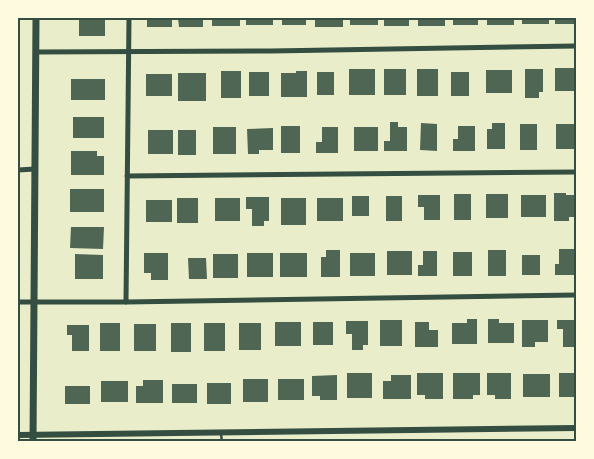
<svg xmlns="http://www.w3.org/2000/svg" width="594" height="459" viewBox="0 0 594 459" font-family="Inter,sans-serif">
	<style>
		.building { fill: #4f6655 }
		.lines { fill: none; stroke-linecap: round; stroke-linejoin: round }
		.service { stroke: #344e41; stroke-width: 2.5 }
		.minor { stroke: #344e41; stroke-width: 5 }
		.tertiary { stroke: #344e41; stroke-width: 6 }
		.secondary { stroke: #344e41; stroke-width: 7 }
		.neatline { fill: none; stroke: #344e41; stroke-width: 2 }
	</style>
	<rect width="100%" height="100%" fill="#e9edc9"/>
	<g class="building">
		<rect x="79" y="18" width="26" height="18"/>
		<rect x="147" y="18" width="25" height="9"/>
		<polygon points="178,18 203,18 203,27 179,27"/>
		<rect x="212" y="18" width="28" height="8"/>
		<rect x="246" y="18" width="27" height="7"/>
		<rect x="282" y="18" width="24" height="7"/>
		<rect x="315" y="18" width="28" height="9"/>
		<rect x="350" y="18" width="28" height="7"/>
		<rect x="384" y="18" width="25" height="8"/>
		<rect x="418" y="18" width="27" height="8"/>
		<rect x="453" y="18" width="25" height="7"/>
		<rect x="487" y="18" width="27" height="7"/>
		<rect x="522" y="18" width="27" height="6"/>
		<rect x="555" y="18" width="21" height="6"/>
		<rect x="555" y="68" width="21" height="23"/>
		<rect x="349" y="69" width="26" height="26"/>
		<rect x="384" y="69" width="22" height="26"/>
		<rect x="417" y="69" width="21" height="27"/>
		<polygon points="525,69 543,69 543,92 539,92 539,98 525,98"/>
		<rect x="486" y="70" width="26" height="23"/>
		<rect x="221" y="71" width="20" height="27"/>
		<polygon points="296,71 307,71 307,97 281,97 281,73 296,73"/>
		<rect x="249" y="72" width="20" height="24"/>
		<rect x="317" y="72" width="17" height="23"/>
		<rect x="451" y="72" width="18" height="24"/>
		<rect x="178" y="73" width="28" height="28"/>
		<rect x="146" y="74" width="26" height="22"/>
		<rect x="71" y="79" width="34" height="21"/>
		<rect x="73" y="117" width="31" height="21"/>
		<polygon points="390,122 398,122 398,127 407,127 407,151 384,151 384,141 390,141"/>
		<polygon points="421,123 437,124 437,151 420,150"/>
		<polygon points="492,123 505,123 505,149 487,149 487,129 492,129"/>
		<rect x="520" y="124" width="17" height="26"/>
		<rect x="556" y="124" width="20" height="25"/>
		<rect x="281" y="126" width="19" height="27"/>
		<polygon points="458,126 475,126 475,151 453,151 453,139 458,139"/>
		<rect x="213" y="127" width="23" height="27"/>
		<polygon points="322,127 338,127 338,153 316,153 316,142 322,142"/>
		<rect x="354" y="127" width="24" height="24"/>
		<polygon points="273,128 273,150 259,150 259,154 248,154 247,129"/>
		<rect x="148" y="130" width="25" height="24"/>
		<rect x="178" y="130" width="18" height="25"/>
		<polygon points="71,151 97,151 97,156 104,156 104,175 71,175"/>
		<rect x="70" y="189" width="34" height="23"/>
		<polygon points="554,193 566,193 566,195 576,195 576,217 569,217 569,221 554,221"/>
		<rect x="454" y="194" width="17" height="26"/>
		<rect x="486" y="194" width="22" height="24"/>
		<polygon points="418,195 440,195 440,220 424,220 424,207 418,207"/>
		<rect x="521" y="195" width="25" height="22"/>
		<rect x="352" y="196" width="17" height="20"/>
		<rect x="386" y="196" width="16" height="25"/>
		<polygon points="246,197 269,197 269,221 264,221 264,226 252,226 252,209 246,209"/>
		<rect x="177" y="198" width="21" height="25"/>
		<rect x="215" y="198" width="25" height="23"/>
		<rect x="281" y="198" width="25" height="27"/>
		<rect x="317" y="198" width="26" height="23"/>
		<rect x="146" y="200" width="26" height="22"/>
		<polygon points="71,227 104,227 103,249 70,248"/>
		<polygon points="559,249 576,249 576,275 555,275 555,264 559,264"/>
		<polygon points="326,250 340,250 340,277 321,277 321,257 326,257"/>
		<rect x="488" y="250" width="18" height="26"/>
		<rect x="387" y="251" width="25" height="24"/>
		<polygon points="423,251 437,251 437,276 418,276 418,265 423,265"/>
		<rect x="453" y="252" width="19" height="24"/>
		<polygon points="144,253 168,253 168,280 151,280 151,273 144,273"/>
		<rect x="247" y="253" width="26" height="24"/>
		<rect x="280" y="253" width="27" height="24"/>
		<rect x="350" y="253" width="25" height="23"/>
		<polygon points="75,254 103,255 103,279 75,279"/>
		<rect x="213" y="254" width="25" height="24"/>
		<rect x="522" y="255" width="18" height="20"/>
		<polygon points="188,258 206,258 207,279 189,279"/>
		<polygon points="467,319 477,319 477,344 452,344 452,323 467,323"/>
		<polygon points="488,319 499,319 499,323 514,323 514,343 488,343"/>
		<rect x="380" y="320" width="22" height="26"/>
		<polygon points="522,320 548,320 548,342 535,342 535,347 522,347"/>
		<polygon points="557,320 576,320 576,347 563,347 563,329 557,329"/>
		<polygon points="346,321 368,321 368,345 363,345 363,350 352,350 352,334 346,334"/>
		<rect x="275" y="322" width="26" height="24"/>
		<rect x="313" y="322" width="20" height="23"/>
		<polygon points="415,322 429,322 429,330 438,330 438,347 415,347"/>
		<rect x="100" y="323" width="20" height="28"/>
		<rect x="171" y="323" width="20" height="29"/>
		<rect x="204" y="323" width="21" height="28"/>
		<rect x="239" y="323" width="22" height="27"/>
		<rect x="134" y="324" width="22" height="27"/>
		<polygon points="67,325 89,325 89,351 72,351 72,335 67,335"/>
		<rect x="347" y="373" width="25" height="25"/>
		<polygon points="417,373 443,373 443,399 425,399 425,395 417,395"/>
		<polygon points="453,373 480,373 480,395 473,395 473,399 453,399"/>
		<polygon points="487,373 511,373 511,399 495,399 495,395 487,395"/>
		<rect x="559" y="373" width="17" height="24"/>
		<rect x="523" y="374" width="27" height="23"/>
		<polygon points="337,375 337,400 320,400 320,396 312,396 312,376"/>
		<polygon points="391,375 411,375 411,399 383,399 383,381 391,381"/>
		<rect x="243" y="379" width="25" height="23"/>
		<rect x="278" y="379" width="26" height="21"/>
		<polygon points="143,380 163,380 163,403 136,403 136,386 143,386"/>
		<rect x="101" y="381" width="27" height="21"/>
		<rect x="207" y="383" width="24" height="21"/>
		<rect x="172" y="384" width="25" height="19"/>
		<rect x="65" y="386" width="25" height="18"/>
	</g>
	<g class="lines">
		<polyline class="service" points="221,434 222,442"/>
		<g class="minor">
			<polyline points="36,52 271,51 576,46"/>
			<polyline points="18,170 35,169"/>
			<polyline points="127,176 576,172"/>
			<polyline points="18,302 126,302 576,295"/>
			<polyline points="126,302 129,18"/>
		</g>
		<polyline class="tertiary" points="18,435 576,428"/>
		<polyline class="secondary" points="33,442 36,18"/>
	</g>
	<rect width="594" height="459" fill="none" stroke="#fefae0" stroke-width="38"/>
	<rect x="19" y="19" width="556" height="421" class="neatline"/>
</svg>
